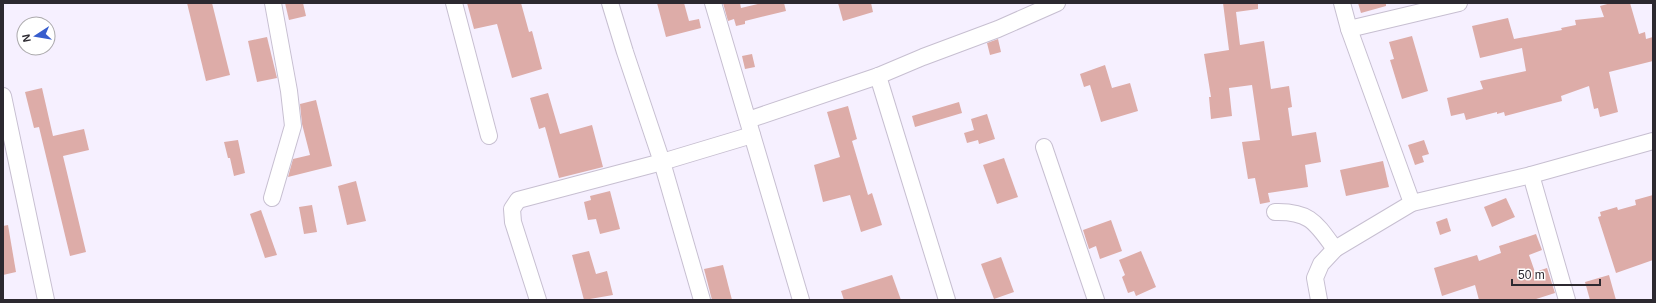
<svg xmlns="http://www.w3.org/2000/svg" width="1656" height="303" viewBox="0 0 1656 303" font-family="Helvetica,sans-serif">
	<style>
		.building { fill: #ddaca8 }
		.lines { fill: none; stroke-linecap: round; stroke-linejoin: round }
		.minor-casing { stroke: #c7bfd1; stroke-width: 18 }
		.minor { stroke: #fff; stroke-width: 16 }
	</style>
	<rect width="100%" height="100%" fill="#f6f0ff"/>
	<g class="building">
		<polygon points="187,3 212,3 230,75 206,81"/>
		<polygon points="285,3 303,3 306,16 289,20"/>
		<polygon points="467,3 521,3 529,32 532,31 542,69 512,78 497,24 474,29"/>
		<polygon points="657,3 684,3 689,21 699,19 701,28 666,37"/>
		<polygon points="723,3 740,3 741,8 762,3 784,3 786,11 745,21 745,24 736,26 734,19 728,21"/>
		<polygon points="838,3 871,3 873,12 843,21"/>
		<polygon points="1223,3 1258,3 1258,9 1236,12 1240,45 1264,41 1271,89 1289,86 1292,107 1288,108 1292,136 1316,132 1321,162 1305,165 1308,187 1268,193 1270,202 1260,204 1255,178 1248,179 1242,142 1260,140 1252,85 1229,88 1232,116 1211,119 1209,97 1211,97 1204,54 1229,50"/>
		<polygon points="1358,3 1386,3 1386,6 1361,13"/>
		<polygon points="1611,3 1630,3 1639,34 1645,32 1646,39 1653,37 1653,61 1609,72 1618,112 1600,117 1598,108 1594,109 1589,86 1561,96 1562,101 1505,116 1504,112 1497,114 1497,112 1466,120 1464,113 1451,116 1447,98 1483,89 1480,81 1526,71 1522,48 1480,58 1472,26 1508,18 1514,39 1562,30 1561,28 1576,25 1575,20 1604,17 1600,6"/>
		<polygon points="1412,36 1428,91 1402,99 1390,60 1394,59 1389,42"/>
		<polygon points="267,37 277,78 257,82 248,41"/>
		<polygon points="998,39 1001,52 990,55 987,43"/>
		<polygon points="752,54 755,67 745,69 742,56"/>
		<polygon points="1105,65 1112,88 1130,83 1138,111 1101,122 1090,85 1084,87 1080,74"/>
		<polygon points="42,88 53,136 84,129 89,150 63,156 86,252 70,256 39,127 34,128 25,92"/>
		<polygon points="548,93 560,134 592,125 603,167 559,178 545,127 539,129 530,98"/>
		<polygon points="316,100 332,166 288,177 293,159 310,155 302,124 300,104"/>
		<polygon points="959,102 962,113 915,127 912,116"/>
		<polygon points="848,106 857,139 852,141 868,195 872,193 882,225 861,232 850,195 823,202 814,165 840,157 827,112"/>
		<polygon points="987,114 995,139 979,144 978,140 967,143 964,133 974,130 971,119"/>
		<polygon points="238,140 245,173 234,176 230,158 228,158 224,142"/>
		<polygon points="1424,140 1429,154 1422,156 1424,162 1415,165 1408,145"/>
		<polygon points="1004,158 1018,197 997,204 983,165"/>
		<polygon points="1383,161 1389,187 1346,196 1340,170"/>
		<polygon points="356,181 366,221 347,225 338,186"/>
		<polygon points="610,191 620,229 600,234 596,219 588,220 584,202 591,200 590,196"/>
		<polygon points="1653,195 1653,260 1616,273 1598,217 1601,216 1600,212 1617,207 1618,210 1636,205 1635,200"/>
		<polygon points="1506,198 1515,217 1492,227 1484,207"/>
		<polygon points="312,205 317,232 304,234 299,207"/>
		<polygon points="261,210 277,255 265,258 250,214"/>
		<polygon points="1447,218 1451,231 1440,235 1436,222"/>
		<polygon points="1111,220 1122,251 1100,259 1096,246 1089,249 1083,230"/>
		<polygon points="8,225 16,272 3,275 3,226"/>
		<polygon points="1536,234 1542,250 1529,255 1535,272 1547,268 1555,293 1533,300 1479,300 1475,285 1442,296 1434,268 1477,255 1479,261 1501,253 1499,246"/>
		<polygon points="589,251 596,274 607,271 613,295 584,300 572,255"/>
		<polygon points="1141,251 1156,287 1136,296 1134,291 1128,293 1122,277 1125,275 1119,260"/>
		<polygon points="1001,257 1014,292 994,299 981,264"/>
		<polygon points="723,265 732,300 712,300 704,269"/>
		<polygon points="892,275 901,300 844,300 841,291"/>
		<polygon points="1609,275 1616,300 1590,300 1585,282"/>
	</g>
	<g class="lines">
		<defs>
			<g id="minor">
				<polyline points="454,3 489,136"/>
				<polyline points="610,3 625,52 662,162 702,300"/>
				<polyline points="713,3 801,300"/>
				<polyline points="1342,3 1349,29 1412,203"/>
				<polyline points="1349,29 1459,3"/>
				<polyline points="878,76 947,300"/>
				<polyline points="3,96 46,300"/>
				<polyline points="748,120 878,76 923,57 998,29 1057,3"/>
				<polyline points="1044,147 1096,300"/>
				<polyline points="1531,175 1567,300"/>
				<polyline points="272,198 293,126 289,91 273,3"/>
				<path d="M1275,212C1310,211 1316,223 1335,249"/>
				<polyline points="538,300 513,222 512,209 518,200 662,162 752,135"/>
				<polyline points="1319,300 1315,278 1321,264 1335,249 1412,203 1531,175 1653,141"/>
			</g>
		</defs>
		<use href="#minor" class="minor-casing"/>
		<use href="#minor" class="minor"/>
	</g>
	<rect width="1656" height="303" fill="none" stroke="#2c2930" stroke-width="8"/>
	<g transform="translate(36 36) rotate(258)"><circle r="19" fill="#ffffff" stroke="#aba9ac"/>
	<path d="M0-3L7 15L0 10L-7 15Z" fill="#375dcd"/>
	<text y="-6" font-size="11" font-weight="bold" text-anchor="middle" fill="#2c2930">N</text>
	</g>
	<path d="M1512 279v6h88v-6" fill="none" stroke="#2c2930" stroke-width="2"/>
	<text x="1518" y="279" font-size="12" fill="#2c2930" stroke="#ffffff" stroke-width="3" paint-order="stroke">50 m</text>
</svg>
